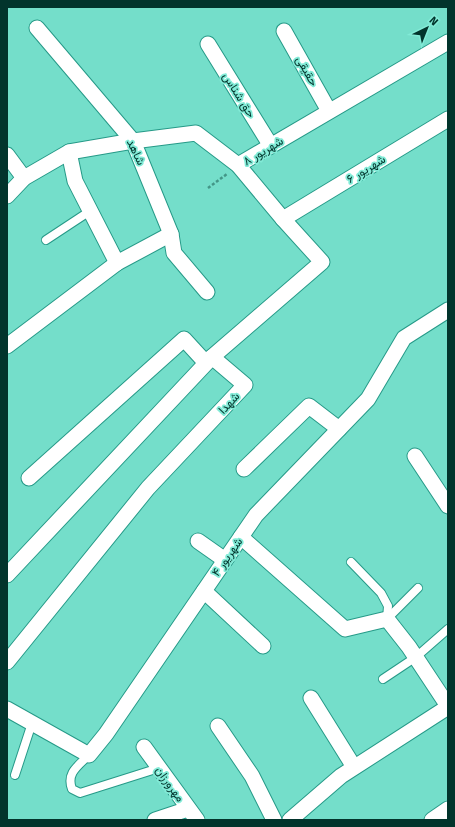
<svg xmlns="http://www.w3.org/2000/svg" width="455" height="827" viewBox="0 0 455 827" font-family="'Fira Sans',Vazirmatn,sans-serif">
	<style>
		.lines { fill: none; stroke-linecap: round; stroke-linejoin: round }
		.service-casing { stroke: #269a88; stroke-width: 10 }
		.minor-casing { stroke: #269a88; stroke-width: 17 }
		.path { stroke: #439687; stroke-width: 2.5; stroke-dasharray: 3 2; stroke-linecap: butt }
		.service { stroke: #fff; stroke-width: 8 }
		.minor { stroke: #fff; stroke-width: 15 }
		.labels { text-anchor: middle; stroke-width: 3.5; stroke-linejoin: round; paint-order: stroke }
		.street-label { font-size: 12px; fill: #02342c; stroke: #82ebd7 }
	</style>
	<rect width="100%" height="100%" fill="#74deca"/>
	<g class="lines">
		<defs>
			<g id="service">
				<polyline points="46,240 90,211"/>
				<polyline points="351,562 381,593 388,606 387,619"/>
				<polyline points="387,619 418,588"/>
				<polyline points="383,679 416,657 448,629"/>
				<path d="M89,755C78,766 66,773 72,789L80,793L159,768"/>
				<polyline points="15,775 32,723"/>
			</g>
			<g id="minor">
				<polyline points="37,28 133,141 171,234 174,253 207,292"/>
				<polyline points="284,31 329,111"/>
				<polyline points="208,44 271,146"/>
				<polyline points="69,152 75,181 117,263"/>
				<polyline points="7,155 24,178"/>
				<polyline points="238,165 448,42"/>
				<polyline points="7,196 24,178 69,152 133,141 196,133 238,165 283,219 322,262 212,357 245,385 148,488 7,662"/>
				<polyline points="283,219 448,119"/>
				<polyline points="7,346 117,263 171,234"/>
				<polyline points="415,456 448,506"/>
				<polyline points="244,469 309,406 339,429"/>
				<polyline points="29,478 184,339 206,363"/>
				<polyline points="241,537 345,629 387,619 409,647 448,706"/>
				<polyline points="198,541 225,560"/>
				<polyline points="7,575 212,357"/>
				<polyline points="204,591 263,646"/>
				<polyline points="311,698 354,767"/>
				<polyline points="7,709 89,755 106,734 256,515 368,399 404,338 448,310"/>
				<polyline points="218,726 252,776 274,820"/>
				<polyline points="144,747 197,820"/>
				<polyline points="155,820 188,809"/>
				<polyline points="290,820 341,776 448,707"/>
				<polyline points="432,820 448,809"/>
			</g>
		</defs>
		<use href="#service" class="service-casing"/>
		<use href="#minor" class="minor-casing"/>
		<polyline class="path" points="208,188 227,174"/>
		<use href="#service" class="service"/>
		<use href="#minor" class="minor"/>
	</g>
	<g class="labels">
		<g class="street-label">
			<text transform="translate(307 71) rotate(60)" y="4">حقیقی</text>
			<text transform="translate(239 95) rotate(58)" y="4">حق شناس</text>
			<text transform="translate(263 151) rotate(-31)" y="4">شهریور ۸</text>
			<text transform="translate(136 152) rotate(64)" y="4">شاهد</text>
			<text transform="translate(366 169) rotate(-31)" y="4">شهریور ۶</text>
			<text transform="translate(229 403) rotate(-47)" y="4">شهدا</text>
			<text transform="translate(227 557) rotate(-55)" y="4">شهریور ۴</text>
			<text transform="translate(170 784) rotate(54)" y="4">مهرورزان</text>
		</g>
	</g>
	<rect width="455" height="827" fill="none" stroke="#02342c" stroke-width="16"/>
	<g transform="translate(427 28) rotate(43)" stroke="#82ebd7" stroke-width="3" paint-order="stroke">
	<path d="M0-3L7 15L0 10L-7 15Z" fill="#02342c"/>
	<text y="-6" font-size="11" font-weight="bold" text-anchor="middle" fill="#02342c">N</text>
	</g>
</svg>
